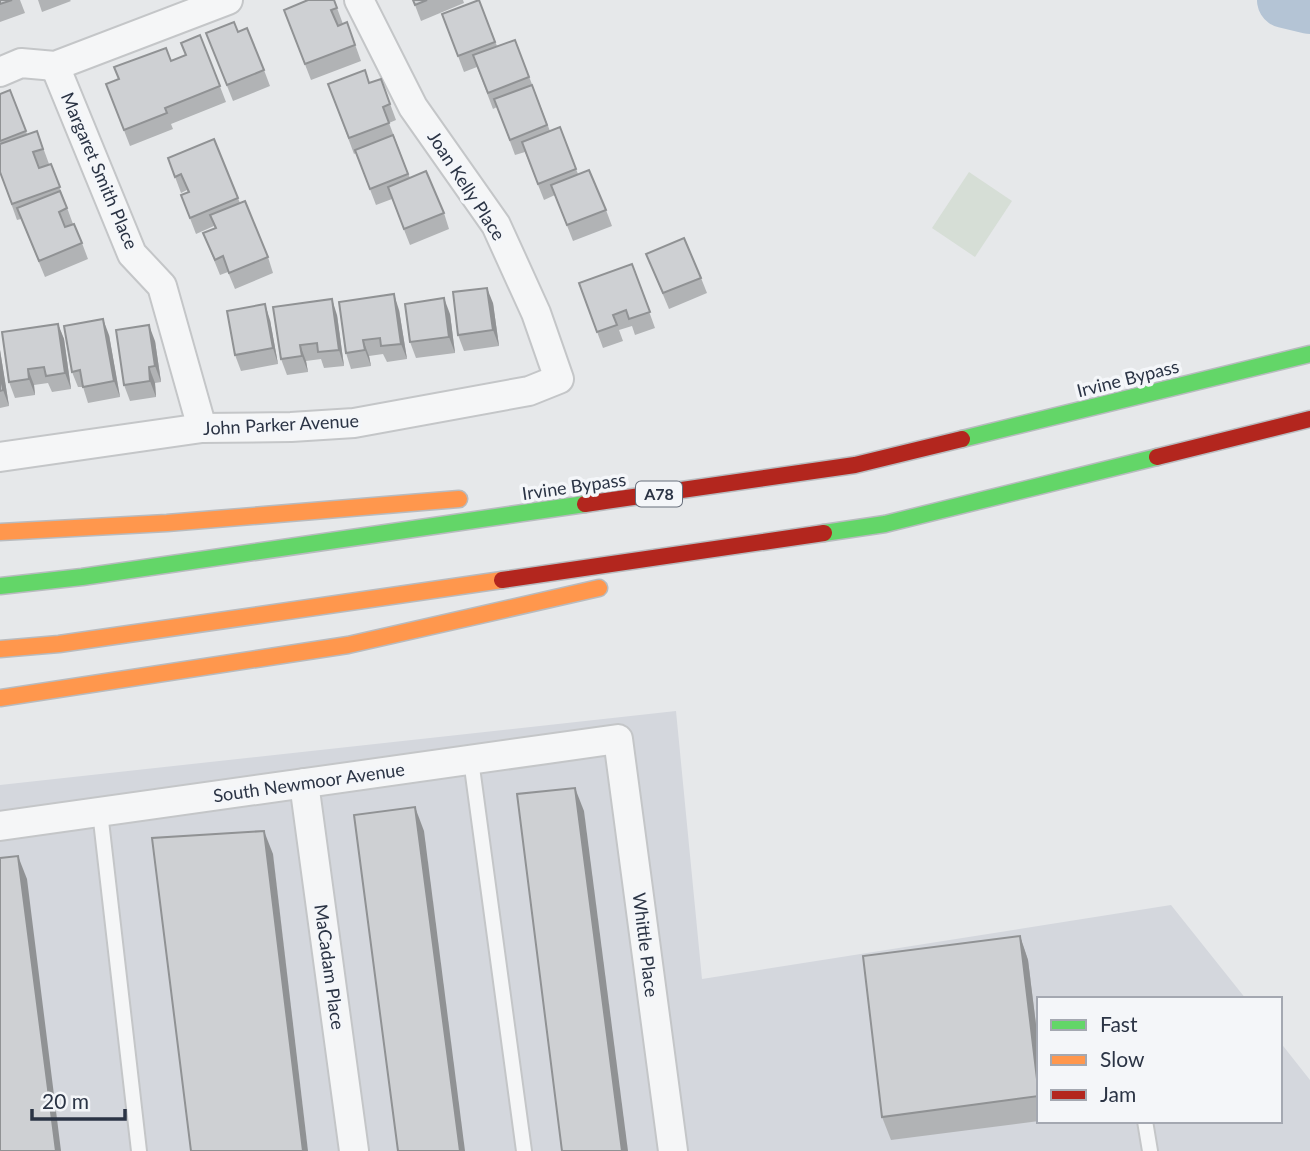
<svg xmlns="http://www.w3.org/2000/svg" width="1310" height="1151" viewBox="0 0 1310 1151" font-family="Lato,sans-serif">
	<style>
		.built { fill: #d4d7dd }
		.green { fill: #d6ded6 }
		.lines { fill: none; stroke-linecap: round; stroke-linejoin: round }
		.river { stroke: #b4c4d5; stroke-width: 56 }
		.lane-casing { stroke: #c4c6c8; stroke-width: 18 }
		.street-casing { stroke: #c4c6c8; stroke-width: 32 }
		.fast-casing { stroke: #b8bbbf; stroke-width: 19 }
		.slow-casing { stroke: #b8bbbf; stroke-width: 19 }
		.jam-casing { stroke: #b8bbbf; stroke-width: 19 }
		.lane { stroke: #f5f6f7; stroke-width: 14 }
		.street { stroke: #f5f6f7; stroke-width: 28 }
		.fast { stroke: #63d668; stroke-width: 16 }
		.slow { stroke: #ff974d; stroke-width: 16 }
		.jam { stroke: #b3261e; stroke-width: 16 }
		.wall { fill: #b1b3b5 }
		.shaded-wall { fill: #909294 }
		.building { fill: #ced0d3; stroke: #909294; stroke-width: 2 }
		.labels { text-anchor: middle; stroke-width: 7; stroke-linejoin: round; paint-order: stroke }
		.shield { fill: #f4f6f9; stroke: #676e7b; stroke-width: 2 }
		.shield-label { font-size: 16px; font-weight: bold; fill: #2b3445 }
		.street-label { font-size: 18px; fill: #2b3445; stroke: #f4f6f9 }
	</style>
	<rect width="100%" height="100%" fill="#e6e8ea"/>
	<polygon class="built" points="676,711 702,979 1171,905 1246,999 1039,999 1039,1121 1280,1121 1280,1042 1310,1080 1310,1151 0,1151 0,785"/>
	<polygon class="green" points="969,172 1012,201 975,257 932,228"/>
	<g class="lines">
		<polyline class="river" points="1285,0 1310,6"/>
		<defs>
			<g id="lane">
				<polyline points="471,760 524,1151"/>
				<polyline points="100,812 139,1151"/>
				<polyline points="1145,1121 1150,1151"/>
			</g>
			<g id="street">
				<polyline points="55,66 132,254 162,286 202,428"/>
				<polyline points="0,72 21,63 55,66 228,0"/>
				<polyline points="0,457 202,428 291,427 354,423 529,391 559,379 536,313 496,225 413,107 359,0"/>
				<polyline points="304,783 354,1151"/>
				<polyline points="0,826 618,739 673,1151"/>
			</g>
			<g id="fast">
				<polyline points="962,439 1310,354"/>
				<polyline points="824,533 885,524 1157,457"/>
				<polyline points="0,586 82,577 585,504"/>
			</g>
			<g id="slow">
				<polyline points="0,532 167,523 459,499"/>
				<polyline points="0,649 59,644 502,580"/>
				<polyline points="0,698 348,645 599,588"/>
			</g>
			<g id="jam">
				<polyline points="1157,457 1310,419"/>
				<polyline points="585,504 855,465 962,439"/>
				<polyline points="502,580 824,533"/>
			</g>
		</defs>
		<use href="#lane" class="lane-casing"/>
		<use href="#street" class="street-casing"/>
		<use href="#fast" class="fast-casing"/>
		<use href="#slow" class="slow-casing"/>
		<use href="#jam" class="jam-casing"/>
		<use href="#lane" class="lane"/>
		<use href="#street" class="street"/>
		<use href="#fast" class="fast"/>
		<use href="#slow" class="slow"/>
		<use href="#jam" class="jam"/>
	</g>
	<g class="wall">
		<polygon points="0,0 20,0 25,13 0,22"/>
		<polygon points="38,0 70,0 71,1 42,12"/>
		<polygon points="334,0 343,24 347,22 361,61 311,80 284,10"/>
		<polygon points="413,0 463,0 464,3 421,21"/>
		<polygon points="479,0 497,46 515,40 550,131 560,127 578,174 606,210 612,226 573,241 555,195 544,200 525,152 515,155 497,107 493,109 477,67 464,72 442,14"/>
		<polygon points="238,32 264,70 270,86 233,101 206,33"/>
		<polygon points="200,35 226,102 171,124 173,129 130,146 106,84 186,55 181,43"/>
		<polygon points="381,79 396,120 389,123 410,178 444,213 449,229 410,245 392,199 376,205 356,153 354,154 328,84 369,83"/>
		<polygon points="10,90 27,134 37,131 49,164 51,164 73,224 82,243 88,259 45,277 21,219 17,220 0,172 0,94"/>
		<polygon points="214,139 240,203 268,257 273,273 235,289 228,272 220,275 203,233 215,228 214,226 196,234 181,195 188,192 187,190 181,193 168,158"/>
		<polygon points="646,254 701,278 707,293 669,309"/>
		<polygon points="632,264 655,328 635,335 632,326 619,330 623,341 603,348 579,283"/>
		<polygon points="493,303 499,346 464,351 458,335"/>
		<polygon points="399,310 407,359 387,362 383,354 369,356 371,366 351,369 346,353"/>
		<polygon points="450,314 455,353 416,358 410,342"/>
		<polygon points="337,315 344,366 324,368 321,359 306,361 308,372 287,375 281,359"/>
		<polygon points="270,320 278,364 241,371 235,355"/>
		<polygon points="58,324 64,339 71,389 52,392 48,383 34,385 35,395 15,398 9,382"/>
		<polygon points="109,335 120,397 88,403 83,387 78,387 72,372"/>
		<polygon points="155,341 161,382 155,383 156,397 130,401 124,385"/>
		<polygon points="0,350 9,406 0,408"/>
		<polygon points="1020,936 1028,960 1039,1049 1039,1121 891,1140 882,1117"/>
	</g>
	<g class="shaded-wall">
		<polygon points="487,288 493,303 499,346 493,330"/>
		<polygon points="394,294 399,310 407,359 401,344"/>
		<polygon points="444,298 450,314 455,353 449,337"/>
		<polygon points="332,299 337,315 344,366 339,350"/>
		<polygon points="265,304 270,320 278,364 273,348"/>
		<polygon points="103,319 109,335 120,397 114,381"/>
		<polygon points="58,324 64,339 71,389 65,373"/>
		<polygon points="149,325 155,341 161,382 155,366"/>
		<polygon points="363,340 369,356 371,366 365,350"/>
		<polygon points="300,345 306,361 308,372 302,356"/>
		<polygon points="0,350 9,406 3,390 0,371"/>
		<polygon points="149,367 155,383 156,397 150,381"/>
		<polygon points="28,369 34,385 35,395 29,379"/>
		<polygon points="575,788 584,811 628,1151 622,1151"/>
		<polygon points="415,807 424,831 465,1151 460,1151"/>
		<polygon points="264,831 273,854 308,1151 303,1151"/>
		<polygon points="18,856 27,879 61,1151 56,1151"/>
		<polygon points="1020,936 1028,960 1039,1049 1039,1097"/>
	</g>
	<g class="building">
		<polygon points="0,0 12,0 0,4"/>
		<polygon points="308,0 334,0 337,8 331,10 338,26 347,22 355,45 305,64 284,10"/>
		<polygon points="413,0 427,0 415,5"/>
		<polygon points="479,0 495,42 458,56 442,14"/>
		<polygon points="234,22 238,32 247,28 264,70 227,85 206,33"/>
		<polygon points="200,35 220,86 165,108 167,113 124,130 106,84 119,79 114,67 166,48 171,61 186,55 181,43"/>
		<polygon points="515,40 529,77 488,93 473,55"/>
		<polygon points="365,70 369,83 381,79 390,104 383,107 389,123 349,138 328,84"/>
		<polygon points="532,85 547,125 510,140 494,99"/>
		<polygon points="10,90 26,131 0,141 0,94"/>
		<polygon points="560,127 576,169 538,184 522,142"/>
		<polygon points="37,131 43,149 33,152 39,168 51,164 60,187 12,204 0,172 0,144"/>
		<polygon points="393,135 408,174 370,189 355,150"/>
		<polygon points="214,139 238,198 190,218 181,195 189,192 181,174 175,177 168,158"/>
		<polygon points="589,170 606,210 567,225 551,185"/>
		<polygon points="426,171 444,213 404,229 388,187"/>
		<polygon points="60,191 67,208 59,212 65,227 74,224 82,243 39,261 17,208"/>
		<polygon points="245,201 268,257 229,273 223,256 215,260 203,233 216,228 210,215"/>
		<polygon points="684,238 701,278 663,293 646,254"/>
		<polygon points="632,264 650,312 629,319 626,310 613,315 617,325 597,332 579,283"/>
		<polygon points="487,288 493,330 458,335 453,292"/>
		<polygon points="394,294 401,344 381,346 380,338 363,340 365,350 346,353 339,302"/>
		<polygon points="444,298 449,337 410,342 405,304"/>
		<polygon points="332,299 339,350 318,352 317,343 300,345 302,356 281,359 273,307"/>
		<polygon points="265,304 273,348 235,355 227,311"/>
		<polygon points="103,319 114,381 83,387 80,370 72,372 64,326"/>
		<polygon points="58,324 65,373 46,376 44,367 28,369 29,379 9,382 2,332"/>
		<polygon points="149,325 155,366 149,367 150,381 124,385 116,330"/>
		<polygon points="0,371 3,390 0,391"/>
		<polygon points="575,788 622,1151 562,1151 517,794"/>
		<polygon points="415,807 460,1151 398,1151 354,815"/>
		<polygon points="264,831 303,1151 191,1151 152,838"/>
		<polygon points="18,856 56,1151 0,1151 0,858"/>
		<polygon points="1020,936 1039,1096 882,1117 863,956"/>
	</g>
	<g class="labels">
		<rect class="shield" x="636" y="481.5" width="46" height="25" rx="5"/>
		<g class="shield-label">
			<text x="659" y="500">A78</text>
		</g>
		<g class="street-label">
			<text transform="translate(99 171) rotate(67)" y="6">Margaret Smith Place</text>
			<text transform="translate(466 186) rotate(57)" y="6">Joan Kelly Place</text>
			<text transform="translate(1128 379) rotate(-14)" y="6">Irvine Bypass</text>
			<text transform="translate(281 425) rotate(-3)" y="6">John Parker Avenue</text>
			<text transform="translate(574 487) rotate(-8)" y="6">Irvine Bypass</text>
			<text transform="translate(309 783) rotate(-8)" y="6">South Newmoor Avenue</text>
			<text transform="translate(645 945) rotate(83)" y="6">Whittle Place</text>
			<text transform="translate(329 967) rotate(82)" y="6">MaCadam Place</text>
		</g>
	</g>
	<rect x="1037" y="997" width="245" height="126" fill="#f4f6f9" stroke="#a4a8b1" stroke-width="2"/>
	<rect x="1051" y="1020" width="35" height="10" fill="#63d668" stroke="#a4a8b1" stroke-width="2"/>
	<text x="1100" y="1032" font-size="21" fill="#2b3445">Fast</text>
	<rect x="1051" y="1055" width="35" height="10" fill="#ff974d" stroke="#a4a8b1" stroke-width="2"/>
	<text x="1100" y="1067" font-size="21" fill="#2b3445">Slow</text>
	<rect x="1051" y="1090" width="35" height="10" fill="#b3261e" stroke="#a4a8b1" stroke-width="2"/>
	<text x="1100" y="1102" font-size="21" fill="#2b3445">Jam</text>
	<path d="M32 1109v10h93v-10" fill="none" stroke="#2b3445" stroke-width="3.5"/>
	<text x="42" y="1109" font-size="21" fill="#2b3445" stroke="#f4f6f9" stroke-width="5" paint-order="stroke">20 m</text>
</svg>
